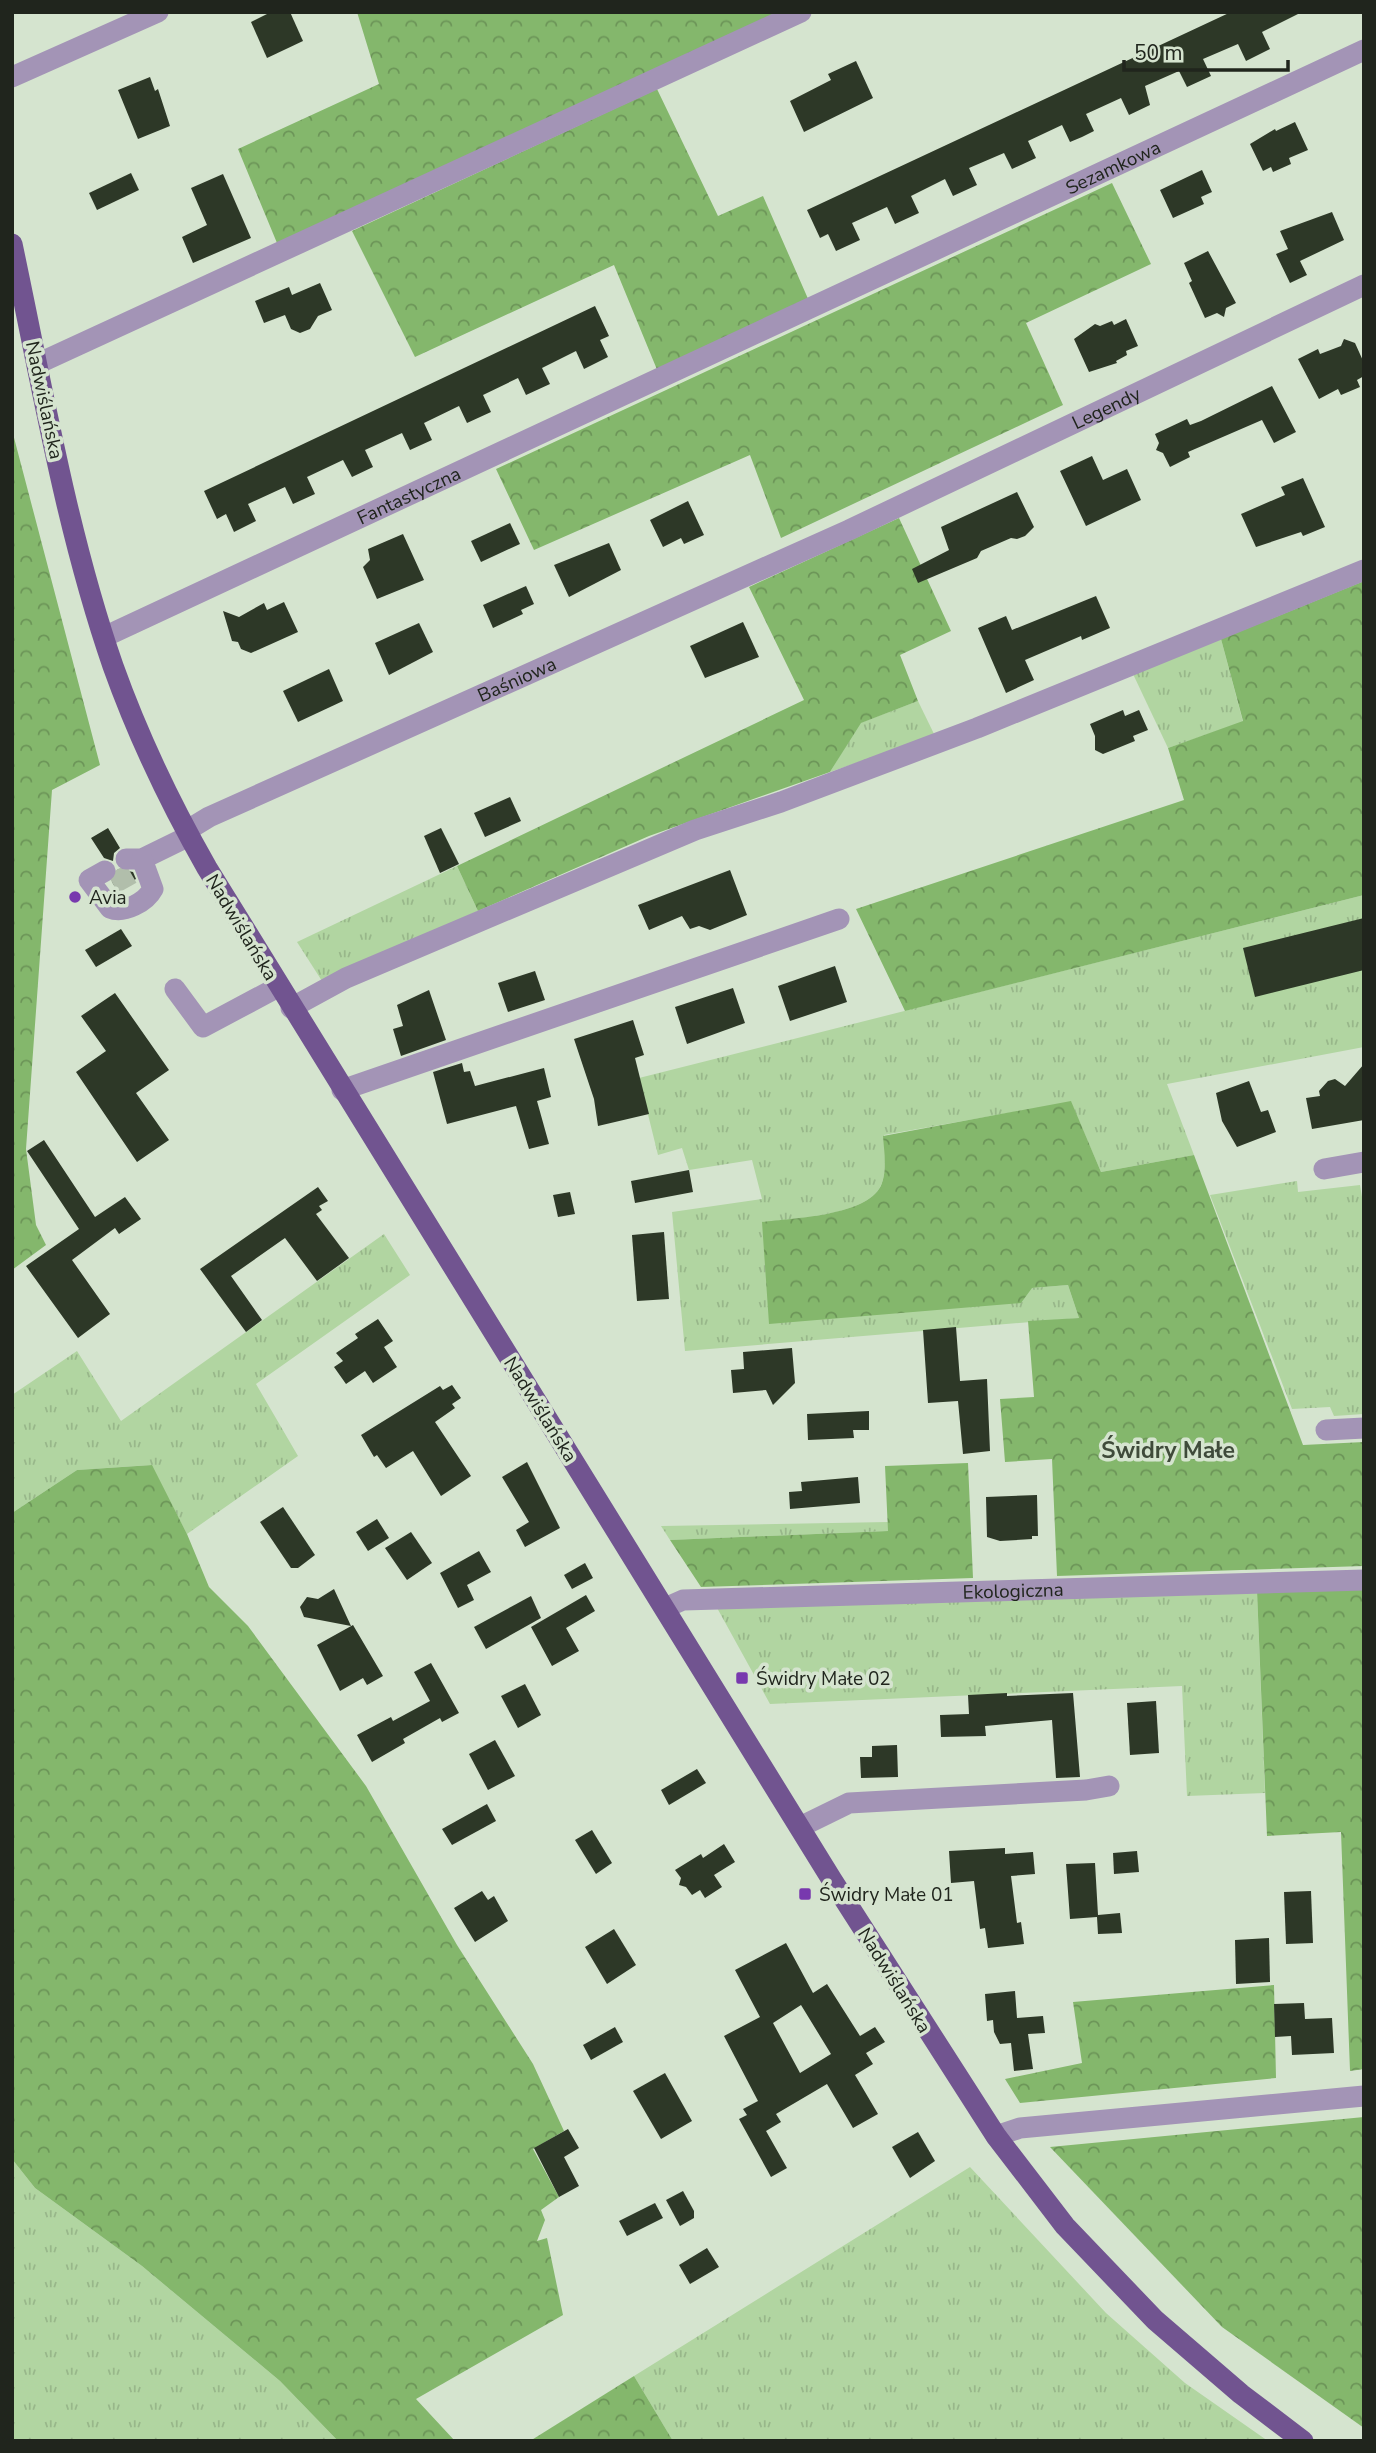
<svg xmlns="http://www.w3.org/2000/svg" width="1376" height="2453" viewBox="0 0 1376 2453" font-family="'Nunito Sans',sans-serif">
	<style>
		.grass { fill: url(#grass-tufts) }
		.forest { fill: url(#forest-crowns) }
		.building { fill: #2d3827; fill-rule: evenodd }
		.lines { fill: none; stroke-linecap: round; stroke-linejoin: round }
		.minor-tunnel { stroke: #b1beab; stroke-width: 21; stroke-dasharray: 21 10; stroke-linecap: butt }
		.minor { stroke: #a394b6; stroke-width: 21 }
		.major { stroke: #715490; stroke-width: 21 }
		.poi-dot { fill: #7839ae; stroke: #d5e4cf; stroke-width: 2.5 }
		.labels { text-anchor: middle; stroke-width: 7; stroke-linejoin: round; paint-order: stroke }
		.street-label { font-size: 19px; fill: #20251d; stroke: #d5e4cf }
		.poi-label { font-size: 19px; fill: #20251d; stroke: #d5e4cf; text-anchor: start }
		.quarter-label { font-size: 23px; font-weight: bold; fill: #3f4b3a; stroke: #d5e4cf }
	</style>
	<defs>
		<pattern id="grass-tufts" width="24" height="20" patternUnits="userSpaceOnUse" patternTransform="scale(1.75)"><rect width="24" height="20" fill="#b1d5a1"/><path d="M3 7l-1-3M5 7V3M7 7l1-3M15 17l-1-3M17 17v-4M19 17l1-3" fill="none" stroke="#98b78a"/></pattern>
		<pattern id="forest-crowns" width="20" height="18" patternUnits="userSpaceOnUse" patternTransform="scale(1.75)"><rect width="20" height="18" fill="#84b76c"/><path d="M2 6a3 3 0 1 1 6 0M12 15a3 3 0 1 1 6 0" fill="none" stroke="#6c9558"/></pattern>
	</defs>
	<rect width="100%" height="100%" fill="#d5e4cf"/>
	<g class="grass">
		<polygon points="1221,639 1243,722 1168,748 1133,674"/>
		<polygon points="918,701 935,736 830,772 860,723"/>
		<polygon points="457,866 478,911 322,981 297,942"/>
		<path d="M1364,895V1047L1167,1084L1194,1155L1101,1172L1071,1102L884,1135C884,1151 888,1175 879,1189C861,1216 793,1218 762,1223L1032,1288L1068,1285L1079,1318L685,1351L672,1212L762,1199L752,1160L689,1170L682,1148L658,1155L639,1078Z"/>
		<polygon points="1297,1181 1298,1192 1360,1185 1364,1209 1364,1414 1334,1416 1330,1407 1292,1409 1210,1195"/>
		<polygon points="384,1234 410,1275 256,1384 298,1456 187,1534 151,1465 77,1470 12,1513 12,1395 77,1351 121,1421"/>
		<polygon points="888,1522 888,1531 670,1540 661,1526"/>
		<polygon points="1257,1591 1265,1793 1187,1796 1182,1686 770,1704 716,1606"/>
		<polygon points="12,2159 35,2188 142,2266 280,2381 338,2441 12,2441"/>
		<polygon points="970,2167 1106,2313 1185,2383 1268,2441 673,2441 634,2376"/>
	</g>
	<g class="forest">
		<polygon points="357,12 781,12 277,243 238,149 379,84"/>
		<polygon points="657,89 718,216 763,196 809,301 658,372 614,265 415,357 352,231"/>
		<polygon points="1112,183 1151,264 1026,323 1063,405 781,538 750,455 534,550 496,469"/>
		<polygon points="12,430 100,765 52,790 26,1149 36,1225 46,1245 12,1270"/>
		<polygon points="899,518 951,631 900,655 918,701 861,723 830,772 649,836 478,911 457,866 804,700 749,587"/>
		<polygon points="1364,581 1364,895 905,1011 856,909 1184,800 1168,748 1243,721 1221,639"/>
		<path d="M1071,1101L1101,1172L1194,1155L1303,1445L1364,1442V1566L1057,1576L1052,1459L1005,1462L1000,1399L1034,1397L1028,1321L1079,1318L1068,1285L1032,1288L1021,1303L769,1324L762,1222C793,1218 861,1216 879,1189C888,1175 884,1151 883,1136Z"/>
		<polygon points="968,1463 973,1578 701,1587 670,1540 888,1531 885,1466"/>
		<polygon points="152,1465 187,1534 209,1587 248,1626 366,1786 457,1945 533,2064 564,2131 533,2149 559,2197 541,2210 545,2220 537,2241 547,2238 563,2315 416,2399 455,2441 338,2441 280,2381 142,2266 35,2188 12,2159 12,1513 77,1470"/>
		<polygon points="1364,1588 1364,2069 1350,2071 1341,1832 1267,1836 1257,1591"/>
		<polygon points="1274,1985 1276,2078 1020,2103 1005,2079 1082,2063 1073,2002"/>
		<polygon points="1364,2117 1364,2428 1222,2327 1050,2147"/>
		<polygon points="634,2376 673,2441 530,2441"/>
	</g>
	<g class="building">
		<polygon points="271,12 290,12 303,41 267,58 251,22"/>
		<polygon points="1231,12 1302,12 1262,32 1270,49 1246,61 1238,44 1203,59 1211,76 1187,87 1179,71 1145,86 1150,105 1129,115 1121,98 1086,114 1094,131 1082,137 1070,142 1062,125 1028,141 1036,158 1012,169 1004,153 969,168 977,185 953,196 945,179 911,196 919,213 895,224 887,207 852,223 860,240 836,251 828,234 820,238 807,210"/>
		<polygon points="856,61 873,98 804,132 790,101 831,80 828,74"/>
		<polygon points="150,77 155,91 158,89 170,126 138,139 118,90"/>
		<polygon points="1295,122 1308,150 1289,158 1291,164 1273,172 1271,167 1263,171 1250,144 1275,129 1276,131"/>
		<polygon points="1202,170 1212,192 1201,197 1204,204 1173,218 1160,190"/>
		<polygon points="131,173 139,190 97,210 89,193"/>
		<polygon points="223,174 251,238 193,263 182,237 207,225 191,188"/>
		<polygon points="1332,212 1344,240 1300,261 1307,275 1290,283 1276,254 1288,249 1280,231"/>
		<polygon points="1208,251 1236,303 1226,308 1224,317 1217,313 1205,318 1189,283 1192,281 1184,263"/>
		<polygon points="320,283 332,310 318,316 310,329 300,333 291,329 285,315 264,323 255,301 289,287 292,295"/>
		<polygon points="595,306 609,336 600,340 608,357 584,369 576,351 542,368 550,384 526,395 518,378 483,395 491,412 467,423 459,406 424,423 432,440 410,450 402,433 365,450 373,467 352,477 343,460 307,477 315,494 293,504 285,487 248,504 256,521 234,532 226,514 217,519 204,491"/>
		<polygon points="1126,319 1138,346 1126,351 1127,355 1116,361 1117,363 1089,372 1074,339 1095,324 1100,326 1112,321 1114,325"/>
		<polygon points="1344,339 1355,343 1364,363 1364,376 1357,380 1360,387 1341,395 1338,389 1319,399 1298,359 1318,349 1320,354 1341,346"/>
		<polygon points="1272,386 1296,432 1274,443 1262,420 1188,452 1190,457 1170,467 1163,453 1156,450 1159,443 1155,434 1187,419 1190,425 1201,421"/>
		<polygon points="1092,456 1103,480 1127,469 1141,500 1086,526 1060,471"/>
		<polygon points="1303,478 1325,527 1303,536 1301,532 1256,547 1241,514 1285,495 1281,487"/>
		<polygon points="1017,492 1034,527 1025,536 1017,539 1011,538 981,551 977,558 918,583 912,569 949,550 941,527"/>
		<polygon points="688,501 704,535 684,544 681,538 663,547 650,520"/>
		<polygon points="510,523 520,544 481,562 471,541"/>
		<polygon points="403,534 424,580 377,599 363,567 370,560 368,549"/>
		<polygon points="609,543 621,570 569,597 554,565"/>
		<polygon points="526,586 534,604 521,610 523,614 493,628 483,605"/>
		<polygon points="1096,596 1110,628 1082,640 1081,636 1025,660 1034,680 1006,693 978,628 1006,616 1012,630"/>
		<polygon points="284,602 298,632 251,653 241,649 238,642 232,641 223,611 239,617 264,603 267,610"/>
		<polygon points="743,622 759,657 705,678 690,646"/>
		<polygon points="419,623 433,652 389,675 375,643"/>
		<polygon points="329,669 343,701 298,722 283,691"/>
		<polygon points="1123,710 1125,716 1139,710 1148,730 1133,736 1135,741 1103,754 1095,750 1095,736 1090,724"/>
		<polygon points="510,797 521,821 485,837 474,813"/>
		<polygon points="108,828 120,848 114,853 113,861 104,858 91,838"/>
		<polygon points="441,828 459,864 440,873 424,836"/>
		<polygon points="118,869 133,872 136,879 117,890 112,882"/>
		<polygon points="730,870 747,915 710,930 699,926 690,929 682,916 649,930 638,905"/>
		<polygon points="1364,918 1364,970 1255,997 1243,948"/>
		<polygon points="121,929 132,946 96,967 85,950"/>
		<polygon points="835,966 847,1002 790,1021 778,986"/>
		<polygon points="535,971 545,1000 508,1012 498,983"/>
		<polygon points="733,988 745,1023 687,1044 675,1007"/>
		<polygon points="429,990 446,1040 401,1056 393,1029 403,1026 397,1005"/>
		<polygon points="115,993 169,1070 136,1093 169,1140 137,1162 76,1072 106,1051 81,1016"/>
		<polygon points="633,1020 644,1055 635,1058 649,1114 598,1126 594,1099 574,1039"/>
		<polygon points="462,1063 464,1072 470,1071 475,1086 544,1068 551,1097 537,1101 549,1144 529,1149 516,1106 447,1124 433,1072"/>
		<polygon points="1364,1064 1364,1120 1312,1129 1306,1098 1320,1096 1319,1091 1328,1081 1335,1079 1345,1086"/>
		<polygon points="1249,1081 1261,1112 1268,1110 1276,1132 1237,1147 1222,1121 1216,1093"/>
		<polygon points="44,1140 95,1217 125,1197 141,1219 119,1234 115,1228 72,1260 110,1314 78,1338 26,1266 79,1229 27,1151"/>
		<polygon points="689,1170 693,1192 635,1203 631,1181"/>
		<polygon points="318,1187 328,1201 319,1206 322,1210 316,1214 349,1258 317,1281 285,1238 231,1276 262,1320 246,1332 200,1269"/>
		<polygon points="570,1192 575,1214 558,1217 553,1195"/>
		<polygon points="664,1232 669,1299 637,1301 632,1235"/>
		<polygon points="378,1319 393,1341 384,1347 397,1367 373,1383 365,1371 346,1384 334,1367 343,1361 336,1353 358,1338 355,1334"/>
		<polygon points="956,1327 960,1381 987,1379 990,1451 963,1454 958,1401 928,1403 923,1330"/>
		<polygon points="792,1348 795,1383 773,1405 766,1390 733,1393 731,1370 744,1369 743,1352"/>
		<polygon points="452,1385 461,1398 452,1404 455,1408 435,1422 471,1476 441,1496 413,1451 386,1468 377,1455 374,1457 361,1435 440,1386 443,1390"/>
		<polygon points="869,1411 869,1430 853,1430 854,1438 808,1440 807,1414"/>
		<polygon points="527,1462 560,1528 525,1547 516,1530 529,1522 502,1477"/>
		<polygon points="858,1477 860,1503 790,1509 789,1492 802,1491 801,1482"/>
		<polygon points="1037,1495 1038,1536 1032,1536 1032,1539 1000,1541 987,1537 986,1497"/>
		<polygon points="283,1507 315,1555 298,1568 291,1568 260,1522"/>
		<polygon points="377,1519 389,1538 368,1551 356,1532"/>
		<polygon points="411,1532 432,1563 407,1580 385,1548"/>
		<polygon points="479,1551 491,1572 467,1585 474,1600 458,1608 440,1573"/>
		<polygon points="585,1563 593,1578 572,1589 564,1575"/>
		<polygon points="334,1589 351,1626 304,1617 300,1607 307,1597 318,1599"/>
		<polygon points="586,1595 595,1611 566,1628 579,1651 552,1666 531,1627"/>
		<polygon points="531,1596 541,1618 486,1649 474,1627"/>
		<polygon points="353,1625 383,1676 367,1685 363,1678 340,1691 317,1645"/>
		<polygon points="431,1663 459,1713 442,1722 440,1718 403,1739 405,1743 372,1762 357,1735 391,1717 393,1721 430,1701 414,1672"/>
		<polygon points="525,1684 541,1715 518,1728 501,1696"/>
		<polygon points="1007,1693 1007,1696 1073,1693 1080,1777 1056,1778 1052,1720 985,1726 986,1736 941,1737 940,1715 969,1714 968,1695"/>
		<polygon points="1156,1701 1159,1753 1130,1755 1127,1703"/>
		<polygon points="495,1740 515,1776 488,1790 469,1754"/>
		<polygon points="897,1745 898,1777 861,1778 860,1757 872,1757 872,1746"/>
		<polygon points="697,1769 706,1783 669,1805 661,1790"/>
		<polygon points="487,1804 496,1821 452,1845 442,1829"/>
		<polygon points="592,1830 612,1863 596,1874 575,1840"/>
		<polygon points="724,1844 735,1862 714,1875 722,1887 705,1898 700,1890 692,1895 686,1887 679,1885 681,1878 675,1870 701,1854 703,1858"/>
		<polygon points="1005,1848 1005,1854 1033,1852 1035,1874 1011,1876 1017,1923 1021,1922 1024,1944 988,1948 985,1928 980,1929 974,1881 951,1883 949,1851"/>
		<polygon points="1137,1851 1139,1872 1114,1874 1113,1853"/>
		<polygon points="1095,1863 1098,1915 1120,1913 1122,1933 1098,1934 1097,1917 1070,1919 1066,1864"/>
		<polygon points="482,1891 488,1900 494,1896 508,1921 475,1942 454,1908"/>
		<polygon points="1311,1891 1313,1943 1286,1944 1284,1892"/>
		<polygon points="614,1929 636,1965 607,1984 585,1947"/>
		<polygon points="1269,1938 1270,1982 1236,1984 1235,1940"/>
		<path d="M786,1943L813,1993L827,1984L860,2036L875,2027L885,2042L866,2053L873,2064L855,2075L878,2114L853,2128L827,2084L776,2114L781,2122L766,2131L787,2168L771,2177L739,2119L747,2115L743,2109L758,2101L724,2036L760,2017L735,1970ZM801,2005L831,2054L800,2073L773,2023Z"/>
		<polygon points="1015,1991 1017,2018 1043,2016 1045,2033 1028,2034 1033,2069 1014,2071 1011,2043 1000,2044 994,2032 993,2020 987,2021 985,1994"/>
		<polygon points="1304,2003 1305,2019 1332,2018 1334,2053 1292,2055 1291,2036 1275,2037 1274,2004"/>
		<polygon points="615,2027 623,2042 591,2060 583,2045"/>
		<polygon points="665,2073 692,2121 661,2139 633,2091"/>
		<polygon points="568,2129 579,2148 564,2157 579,2186 559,2197 534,2148"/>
		<polygon points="918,2132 935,2161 910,2178 892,2147"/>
		<polygon points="683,2191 694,2211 694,2218 680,2226 666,2200"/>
		<polygon points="655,2203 663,2218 627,2236 619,2221"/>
		<polygon points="707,2248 719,2267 690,2284 679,2265"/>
	</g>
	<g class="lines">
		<polyline class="minor-tunnel" points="113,884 134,872"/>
		<g class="minor">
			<polyline points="12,77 158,12"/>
			<polyline points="37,364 801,12"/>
			<path id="s1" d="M104,637L1364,50"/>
			<path id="s2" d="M186,831L209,817L849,530L1364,285"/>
			<polyline points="126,859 142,859 189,836"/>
			<path d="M105,871L89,880L110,908C124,914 146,902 153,889L142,859"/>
			<polyline points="175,989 203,1027 278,987"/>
			<polyline points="291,1008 346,978 695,830 781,802 977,728 1364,570"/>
			<polyline points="342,1090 839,919"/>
			<polyline points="1324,1169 1364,1162"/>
			<polyline points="1326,1430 1364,1428"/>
			<path id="s3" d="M665,1608L683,1600L1364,1580"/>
			<polyline points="800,1827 849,1803 1086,1790 1109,1786"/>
			<polyline points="996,2136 1020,2128 1364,2096"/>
		</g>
		<path class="major" d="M12,244C42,385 66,530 113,666C138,736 170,803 207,868L832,1880L996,2136L1065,2226L1155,2320L1241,2394L1303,2441"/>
	</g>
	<g class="poi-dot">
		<circle cx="75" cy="897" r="7"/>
		<rect x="735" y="1671" width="14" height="14" rx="3.5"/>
		<rect x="798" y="1887" width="14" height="14" rx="3.5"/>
	</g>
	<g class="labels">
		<g class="street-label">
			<text dy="7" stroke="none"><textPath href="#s1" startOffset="1113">Sezamkowa</textPath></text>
			<text transform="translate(45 400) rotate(78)" y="7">Nadwiślańska</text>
			<text dy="7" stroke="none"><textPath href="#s2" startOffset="1013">Legendy</textPath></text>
			<text dy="7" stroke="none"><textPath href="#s1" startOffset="336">Fantastyczna</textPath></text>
			<text dy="7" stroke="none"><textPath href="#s2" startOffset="364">Baśniowa</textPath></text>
			<text transform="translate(242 927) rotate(59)" y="7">Nadwiślańska</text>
			<text transform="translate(541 1409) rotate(58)" y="7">Nadwiślańska</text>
			<text dy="7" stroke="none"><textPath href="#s3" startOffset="350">Ekologiczna</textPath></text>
			<text transform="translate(895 1980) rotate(58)" y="7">Nadwiślańska</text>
		</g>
		<g class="poi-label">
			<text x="89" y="904">Avia</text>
			<text x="756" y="1685">Świdry Małe 02</text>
			<text x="819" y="1901">Świdry Małe 01</text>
		</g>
		<g class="quarter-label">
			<text x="1168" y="1458">Świdry Małe</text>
		</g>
	</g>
	<rect width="1376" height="2453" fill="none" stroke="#20251d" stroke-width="28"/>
	<path d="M1124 60v10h164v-10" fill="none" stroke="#20251d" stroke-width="3.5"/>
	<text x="1134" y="60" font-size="21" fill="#20251d" stroke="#d5e4cf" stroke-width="5" paint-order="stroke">50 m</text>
</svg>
